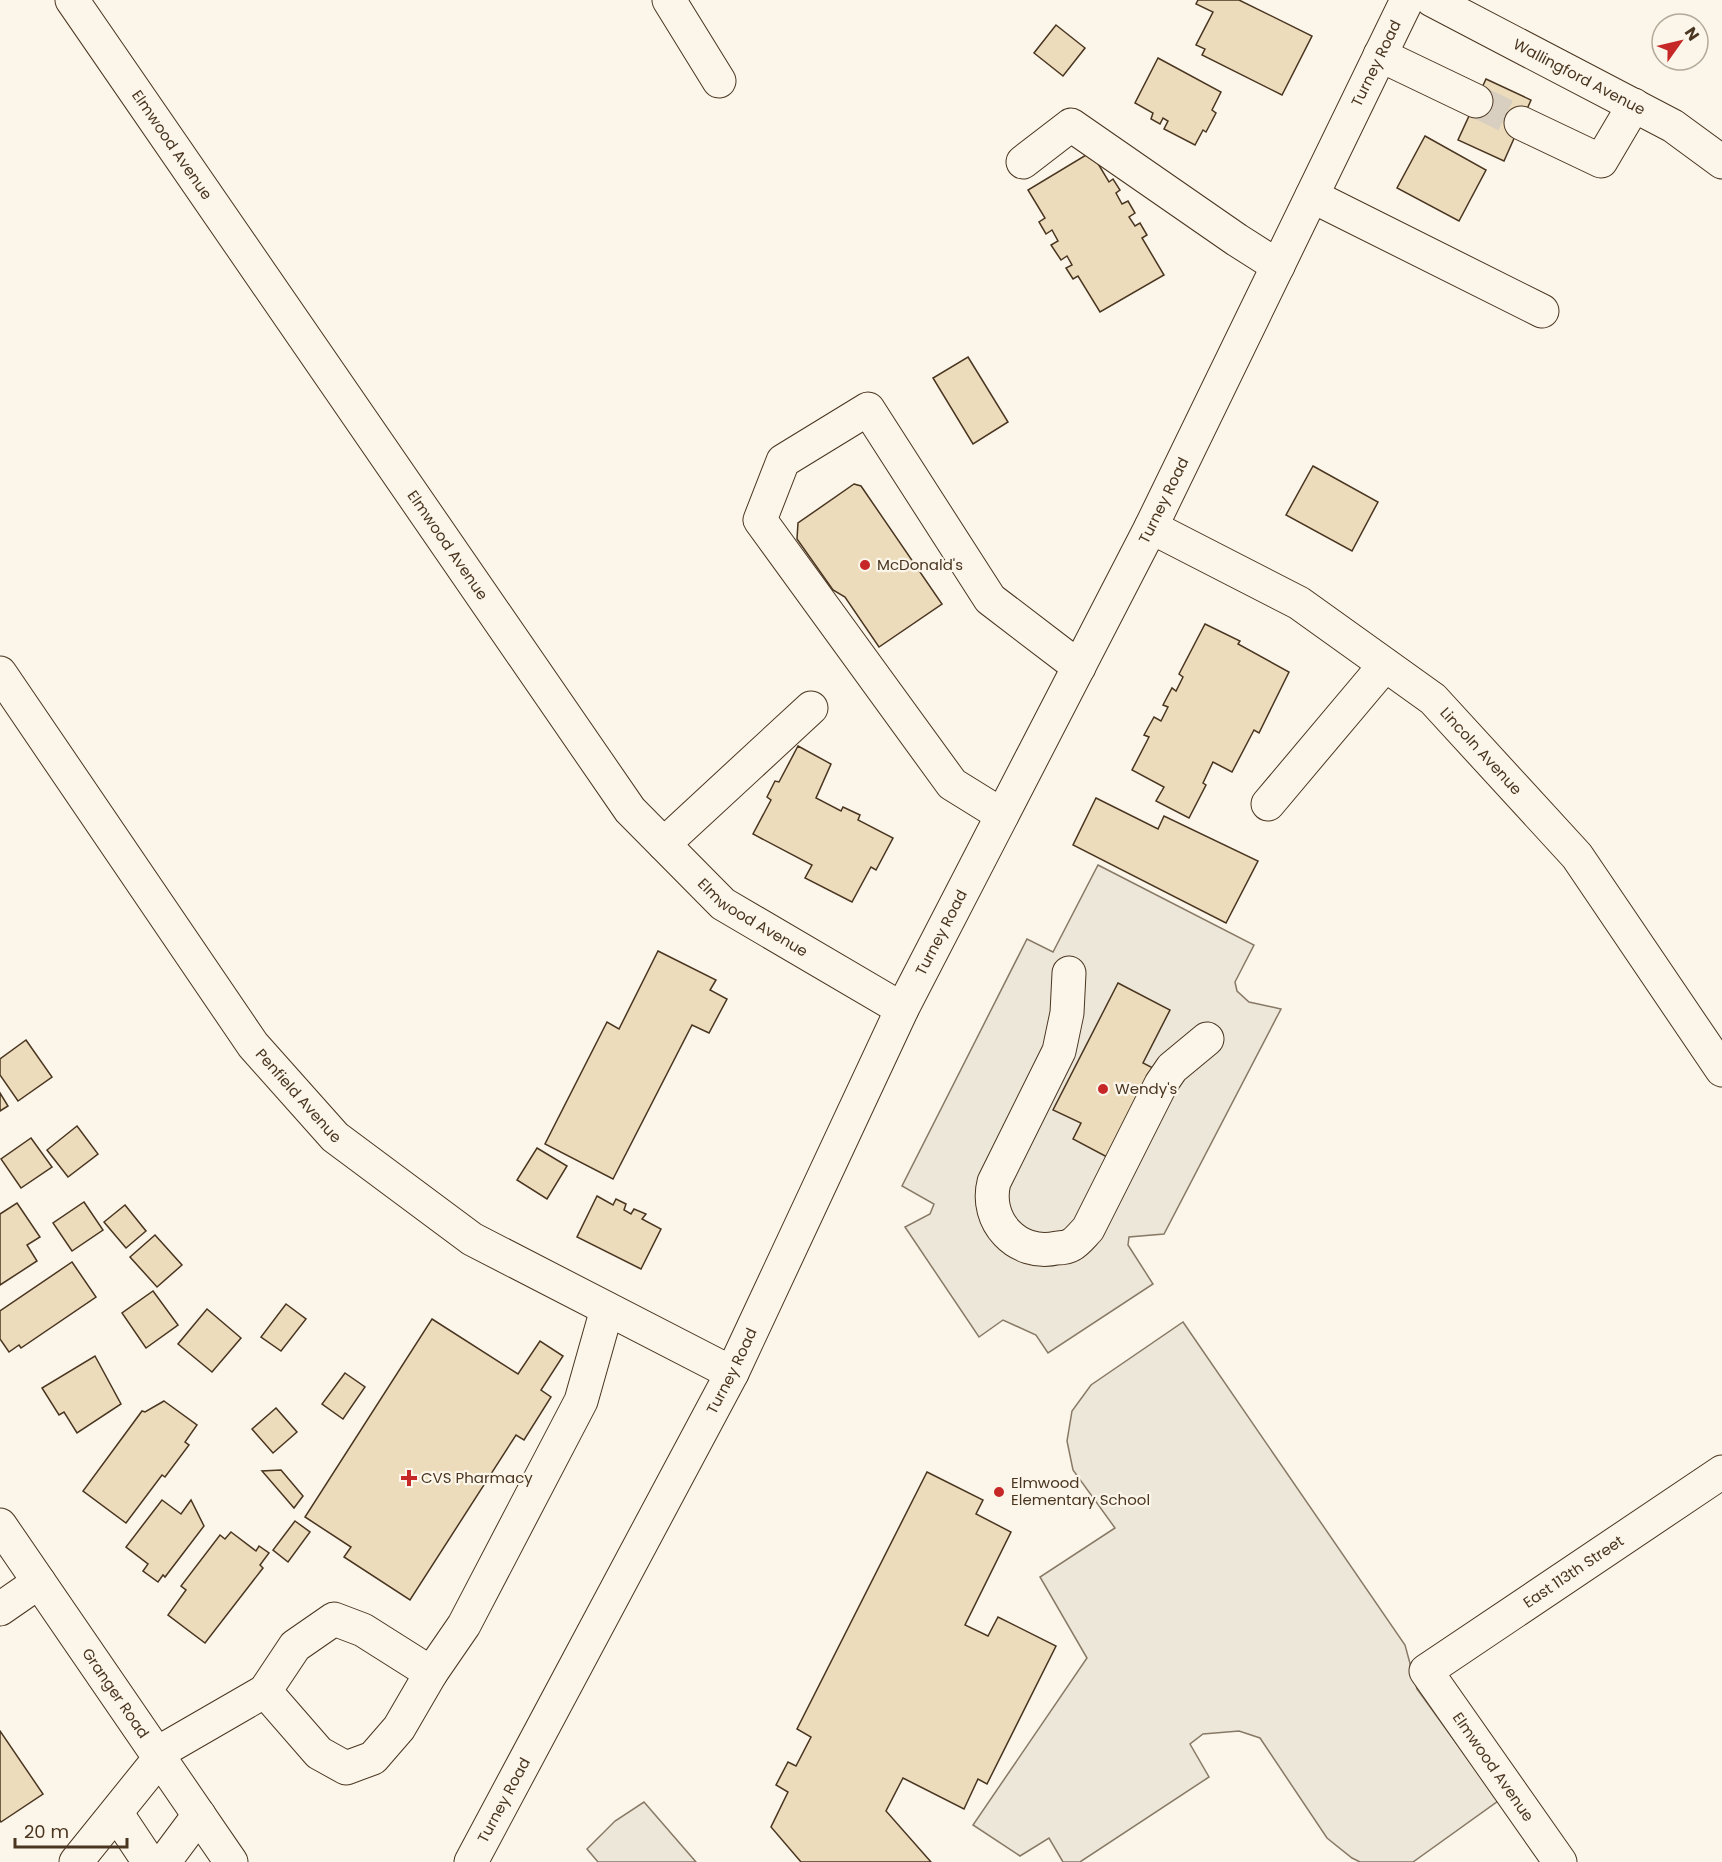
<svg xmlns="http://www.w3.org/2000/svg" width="1722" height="1862" viewBox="0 0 1722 1862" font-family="Poppins,sans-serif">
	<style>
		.parking { fill: #ede7d9; stroke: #887966; stroke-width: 1.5 }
		.building { fill: #ecdcbc; stroke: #4a3520; stroke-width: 1.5 }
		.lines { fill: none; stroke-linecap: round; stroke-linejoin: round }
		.minor-tunnel { stroke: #d8cfc1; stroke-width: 33; stroke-dasharray: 33 16; stroke-linecap: butt }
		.minor-casing { stroke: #4a3520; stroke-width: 35 }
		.major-casing { stroke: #4a3520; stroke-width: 35 }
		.minor { stroke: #fbf6e9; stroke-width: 33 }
		.major { stroke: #fbf6e9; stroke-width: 33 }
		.poi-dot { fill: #c62828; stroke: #fbf6e9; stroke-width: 2 }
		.labels { text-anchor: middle; stroke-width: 4.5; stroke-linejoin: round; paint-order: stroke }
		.street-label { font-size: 15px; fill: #4a3520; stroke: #fbf6e9 }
		.poi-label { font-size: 15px; fill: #4a3520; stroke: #fbf6e9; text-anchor: start }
	</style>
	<rect width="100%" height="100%" fill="#fbf6e9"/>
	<g class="parking">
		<polygon points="1098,865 1254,945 1235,982 1237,991 1249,1002 1281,1009 1164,1234 1129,1237 1128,1245 1153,1284 1048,1353 1036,1335 1003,1320 979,1337 905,1227 930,1214 934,1204 902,1186 1027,939 1053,952"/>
		<polygon points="1183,1322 1405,1645 1417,1689 1498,1801 1413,1862 1360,1862 1352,1858 1327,1838 1260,1738 1239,1731 1203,1734 1190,1744 1209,1777 1080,1862 1063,1862 1049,1838 1020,1856 973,1825 1087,1658 1040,1577 1115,1528 1073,1470 1067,1441 1072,1411 1091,1385"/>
		<polygon points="644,1802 696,1862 598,1862 587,1849 615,1821"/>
	</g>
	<g class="building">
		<polygon points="1198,0 1239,0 1312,36 1282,95 1202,55 1205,49 1196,45 1213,12 1196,4"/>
		<polygon points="1056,25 1085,48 1063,76 1034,53"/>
		<polygon points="1158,58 1221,92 1212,110 1216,113 1206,132 1203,130 1195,145 1164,129 1168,121 1163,118 1160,124 1151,119 1153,113 1135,103"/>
		<polygon points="1486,79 1531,100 1504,161 1458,140"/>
		<polygon points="1425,136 1486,170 1459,221 1397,188"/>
		<polygon points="1091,152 1109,182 1113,179 1120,190 1116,193 1122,204 1128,201 1135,213 1129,217 1135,226 1140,223 1147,235 1142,238 1164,275 1100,312 1078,276 1073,279 1066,268 1072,265 1067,256 1061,260 1051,245 1058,241 1052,230 1046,234 1039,222 1045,218 1028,190"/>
		<polygon points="968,357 1008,422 973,444 933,378"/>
		<polygon points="1313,466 1378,502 1352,551 1286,515"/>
		<polygon points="854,484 861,486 942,604 879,647 845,597 833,590 797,539 798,523"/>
		<polygon points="1205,624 1240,641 1238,644 1289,672 1259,733 1254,730 1232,772 1213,762 1203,783 1206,785 1189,818 1156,801 1164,787 1132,770 1149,737 1144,735 1154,717 1161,721 1168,707 1163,705 1172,688 1176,691 1183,677 1179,674"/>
		<polygon points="798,746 831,764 816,798 841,811 843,807 860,815 858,820 893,838 876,870 871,867 852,902 805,878 812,865 753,834 771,800 767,797 775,781 779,782"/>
		<polygon points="1096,798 1158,829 1164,816 1258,861 1226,923 1073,845"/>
		<polygon points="658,951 716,980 710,990 727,999 709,1033 692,1025 613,1179 545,1144 607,1022 619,1029"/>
		<polygon points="1118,983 1170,1010 1143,1063 1153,1068 1107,1157 1073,1139 1081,1123 1053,1110"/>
		<polygon points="26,1040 52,1077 18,1101 0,1075 0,1059"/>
		<polygon points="0,1093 8,1106 0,1111"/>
		<polygon points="77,1126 98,1154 68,1177 47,1150"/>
		<polygon points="31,1138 52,1167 21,1188 1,1159"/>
		<polygon points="537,1148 567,1166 547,1199 517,1180"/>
		<polygon points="597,1196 613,1205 616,1199 626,1204 624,1210 631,1214 634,1209 646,1214 642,1219 661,1229 641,1269 577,1237"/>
		<polygon points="84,1202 103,1230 72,1251 53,1223"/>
		<polygon points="17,1203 40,1237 27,1245 37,1261 0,1285 0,1214"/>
		<polygon points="125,1205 146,1231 126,1248 104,1222"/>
		<polygon points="155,1235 182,1265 157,1287 130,1257"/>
		<polygon points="72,1262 96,1297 21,1348 19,1345 9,1352 0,1339 0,1311"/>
		<polygon points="153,1291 178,1325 146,1348 122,1313"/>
		<polygon points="286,1304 306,1319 281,1351 261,1337"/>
		<polygon points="207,1309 241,1338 212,1372 178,1344"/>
		<polygon points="432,1319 518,1374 540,1341 563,1356 541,1390 551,1397 524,1440 516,1435 410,1600 344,1557 351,1547 305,1517"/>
		<polygon points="95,1356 121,1404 77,1433 64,1412 59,1415 42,1388"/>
		<polygon points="345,1373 365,1387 343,1419 322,1404"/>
		<polygon points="164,1401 197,1425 185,1442 189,1445 165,1477 162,1475 126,1523 83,1491 142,1411 145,1412"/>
		<polygon points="276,1408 297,1432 273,1453 252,1429"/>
		<polygon points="281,1470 303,1496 294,1508 262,1471"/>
		<polygon points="927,1472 983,1500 976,1514 1011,1532 965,1625 988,1636 998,1617 1056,1646 987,1784 978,1779 964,1809 903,1778 886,1811 931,1862 801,1862 771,1827 788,1792 776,1785 788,1762 796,1766 811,1737 797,1729"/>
		<polygon points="162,1500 181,1514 191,1500 204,1526 165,1577 163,1575 158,1582 143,1571 148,1564 126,1547"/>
		<polygon points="295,1521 310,1532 288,1562 273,1550"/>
		<polygon points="231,1532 256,1551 259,1546 269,1553 260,1565 263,1568 205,1643 168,1615 186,1590 181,1586 220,1535 225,1539"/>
		<polygon points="0,1731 43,1794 1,1822 0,1820"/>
	</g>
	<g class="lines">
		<polyline class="minor-tunnel" points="1476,101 1521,123"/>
		<defs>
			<g id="minor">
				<path id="s1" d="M72,0L630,810L723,904L902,1009"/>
				<polyline points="669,0 719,81"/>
				<path id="s2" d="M1432,0L1673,126L1722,162"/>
				<polyline points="1380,55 1476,101"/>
				<polyline points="1521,123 1601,161 1634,105"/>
				<polyline points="1023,162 1071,125 1237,240 1278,266"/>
				<polyline points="1312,196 1542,311"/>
				<path id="s3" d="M1151,527L1299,603L1433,699L1577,856L1722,1070"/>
				<path id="s4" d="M0,673L253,1045L335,1137L472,1239L732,1373"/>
				<polyline points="1268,804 1385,665"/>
				<polyline points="1002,815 952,784 760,520 783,461 868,409 990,599 1079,667"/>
				<polyline points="664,844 811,708"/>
				<path d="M1069,973L1067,1013L1059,1051L994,1182C984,1221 1017,1257 1057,1248C1061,1248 1068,1247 1071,1245C1077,1242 1083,1234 1088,1229L1161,1084L1172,1068L1207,1039"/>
				<polyline points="0,1609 39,1582"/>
				<polyline points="265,1691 319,1753 346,1768 373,1758 399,1728 431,1673"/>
				<polyline points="156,1754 265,1691 295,1646 334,1619 363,1630 431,1673 464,1625 581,1401 607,1309"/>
				<polyline points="117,1814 149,1862"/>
				<polyline points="76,1862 159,1759"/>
				<polyline points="164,1862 199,1815"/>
				<path id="s5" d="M1560,1862L1426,1671L1722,1472"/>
			</g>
			<g id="major">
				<path id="s6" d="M0,1525L231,1862"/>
				<path id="s7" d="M471,1862L732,1373L902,1009L1151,527L1407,0"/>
			</g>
		</defs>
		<use href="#minor" class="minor-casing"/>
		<use href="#major" class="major-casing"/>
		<use href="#minor" class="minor"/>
		<use href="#major" class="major"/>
	</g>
	<g class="poi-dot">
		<circle cx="865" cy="565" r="6"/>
		<circle cx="1103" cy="1089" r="6"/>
		<path d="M406 1469h6v6h6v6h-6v6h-6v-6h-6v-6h6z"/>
		<circle cx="999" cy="1492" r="6"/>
	</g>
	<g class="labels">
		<g class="street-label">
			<text dy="5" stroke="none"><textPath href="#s7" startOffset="2014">Turney Road</textPath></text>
			<text dy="5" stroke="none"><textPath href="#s2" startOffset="166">Wallingford Avenue</textPath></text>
			<text dy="5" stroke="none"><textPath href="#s1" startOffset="176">Elmwood Avenue</textPath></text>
			<text dy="5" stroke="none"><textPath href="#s7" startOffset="1528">Turney Road</textPath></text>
			<text dy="5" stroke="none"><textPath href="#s1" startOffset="662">Elmwood Avenue</textPath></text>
			<text dy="5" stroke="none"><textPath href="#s3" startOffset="402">Lincoln Avenue</textPath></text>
			<text dy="5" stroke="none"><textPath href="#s1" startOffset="1148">Elmwood Avenue</textPath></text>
			<text dy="5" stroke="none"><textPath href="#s7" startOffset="1042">Turney Road</textPath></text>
			<text dy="5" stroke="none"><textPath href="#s4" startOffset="518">Penfield Avenue</textPath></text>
			<text dy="5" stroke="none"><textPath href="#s7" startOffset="556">Turney Road</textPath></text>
			<text dy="5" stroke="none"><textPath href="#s5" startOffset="411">East 113th Street</textPath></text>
			<text dy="5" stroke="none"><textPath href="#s6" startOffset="204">Granger Road</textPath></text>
			<text transform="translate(1493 1767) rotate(55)" y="5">Elmwood Avenue</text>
			<text dy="5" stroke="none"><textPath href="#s7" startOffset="70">Turney Road</textPath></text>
		</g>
		<g class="poi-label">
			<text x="877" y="570">McDonald's</text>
			<text x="1115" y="1094">Wendy's</text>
			<text x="421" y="1483">CVS Pharmacy</text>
			<text x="1011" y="1488">Elmwood<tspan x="1011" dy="17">Elementary School</tspan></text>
		</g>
	</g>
	<g transform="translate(1680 42) rotate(56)"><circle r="28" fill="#fbf6e9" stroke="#b4a999" stroke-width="1.5"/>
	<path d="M0-4.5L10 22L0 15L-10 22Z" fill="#c62828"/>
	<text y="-9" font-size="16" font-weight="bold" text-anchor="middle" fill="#4a3520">N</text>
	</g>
	<path d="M15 1838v9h112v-9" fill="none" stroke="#4a3520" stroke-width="3"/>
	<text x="24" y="1838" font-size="18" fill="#4a3520" stroke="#fbf6e9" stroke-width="4.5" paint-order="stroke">20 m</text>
</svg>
